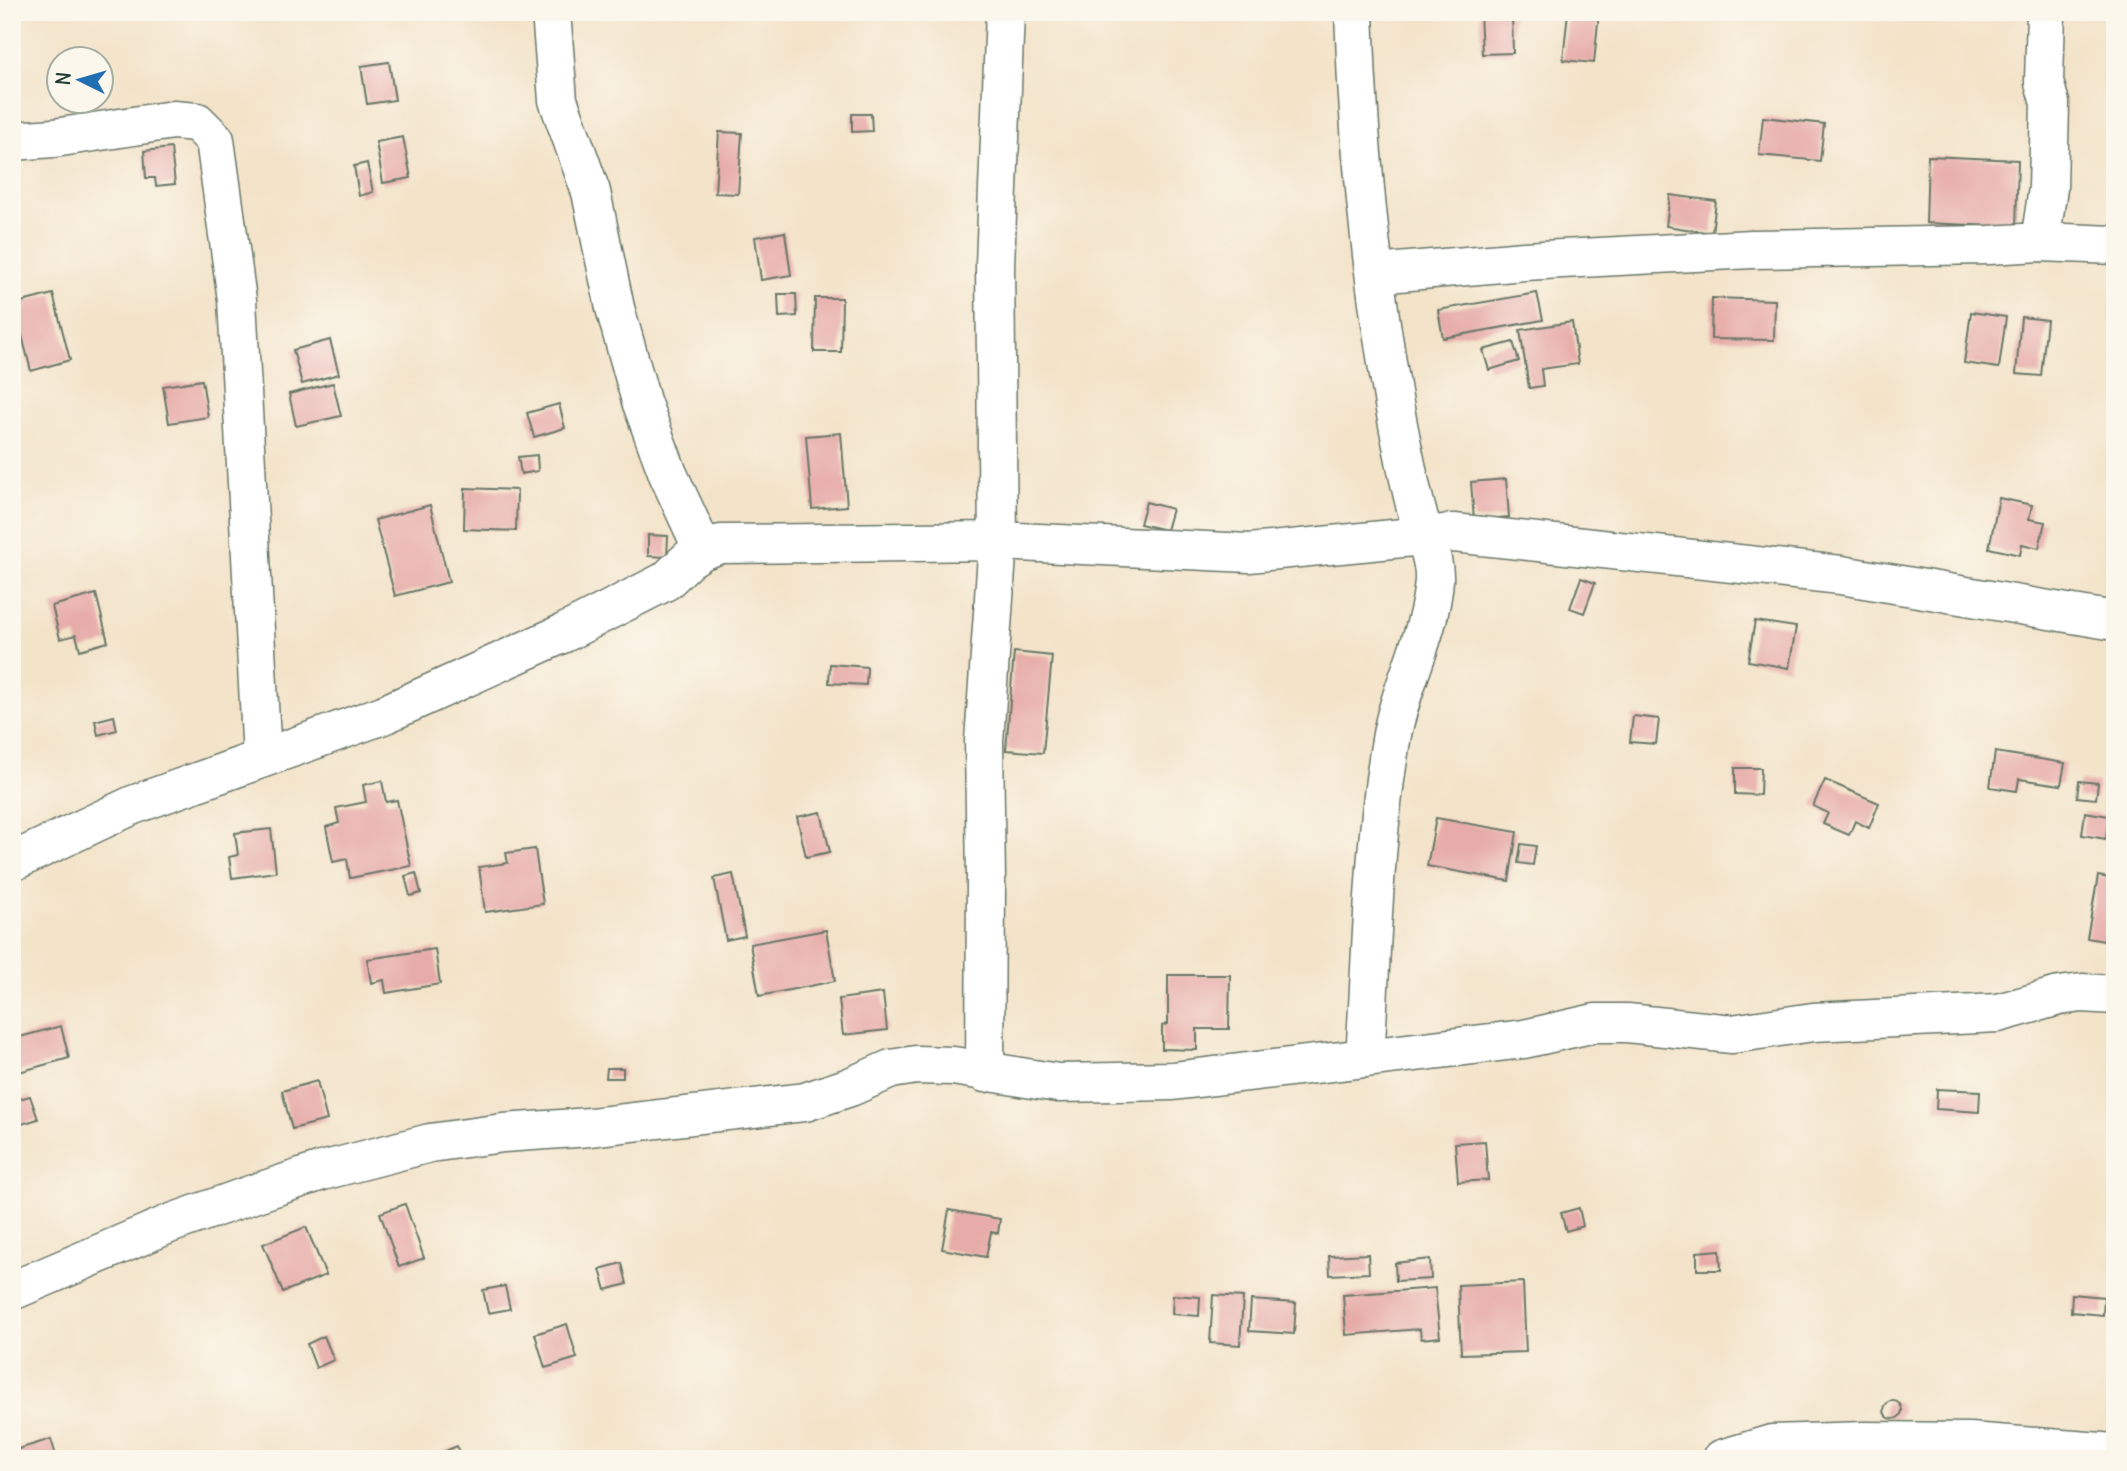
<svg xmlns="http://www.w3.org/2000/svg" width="2127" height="1471" viewBox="0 0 2127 1471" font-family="Delius,sans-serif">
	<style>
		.building { fill: #e7aba9 }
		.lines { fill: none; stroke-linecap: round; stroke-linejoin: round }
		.minor-casing { stroke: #697768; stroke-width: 41 }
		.minor { stroke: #fff; stroke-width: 38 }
	</style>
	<rect width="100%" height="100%" fill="#fbf7ec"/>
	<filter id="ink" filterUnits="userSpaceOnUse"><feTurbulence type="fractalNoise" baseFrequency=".0143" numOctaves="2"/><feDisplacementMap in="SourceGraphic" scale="14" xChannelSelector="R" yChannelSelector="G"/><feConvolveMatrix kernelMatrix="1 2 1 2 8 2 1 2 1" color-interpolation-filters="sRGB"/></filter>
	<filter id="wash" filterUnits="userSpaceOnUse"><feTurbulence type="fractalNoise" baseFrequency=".00686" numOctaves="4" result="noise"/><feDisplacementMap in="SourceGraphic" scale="28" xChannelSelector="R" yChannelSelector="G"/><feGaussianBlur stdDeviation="1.57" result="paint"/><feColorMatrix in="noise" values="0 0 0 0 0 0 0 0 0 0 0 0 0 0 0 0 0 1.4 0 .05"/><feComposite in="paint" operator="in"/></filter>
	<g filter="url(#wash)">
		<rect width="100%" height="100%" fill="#f3e3c9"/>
		<g id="blocks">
			<g class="building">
				<polygon points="1480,12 1512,12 1513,53 1482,54"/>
				<polygon points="1568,12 1599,12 1594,63 1563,60"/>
				<polygon points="389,62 395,100 367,104 361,66"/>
				<polygon points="17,106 23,130 12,133 12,108"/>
				<polygon points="852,114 871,114 872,131 852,132"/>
				<polygon points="1763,117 1824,124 1820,161 1759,155"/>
				<polygon points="719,132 742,133 738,194 715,193"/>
				<polygon points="403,137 411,178 383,183 376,142"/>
				<polygon points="171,148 175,184 156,186 155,178 146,178 144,151"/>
				<polygon points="1928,156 2018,160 2016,227 1926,223"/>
				<polygon points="367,163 373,192 359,196 354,166"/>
				<polygon points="1670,195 1716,201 1712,233 1666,226"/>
				<polygon points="785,232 791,275 761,280 755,237"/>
				<polygon points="1537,293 1543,320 1443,338 1438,310"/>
				<polygon points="53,294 70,360 31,371 14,304"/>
				<polygon points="778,294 796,294 797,316 779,317"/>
				<polygon points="815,298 842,298 841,352 814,352"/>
				<polygon points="1712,298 1775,300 1774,340 1711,339"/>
				<polygon points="1971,312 2006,317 1999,368 1964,363"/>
				<polygon points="2021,317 2047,320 2041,376 2016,374"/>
				<polygon points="1572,322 1578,364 1541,369 1543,386 1529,388 1520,330"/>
				<polygon points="330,340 339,374 302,384 293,350"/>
				<polygon points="1513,342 1519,361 1489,370 1483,350"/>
				<polygon points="202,380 208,417 169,423 163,386"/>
				<polygon points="333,383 341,416 296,426 289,394"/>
				<polygon points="559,404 565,428 534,437 527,413"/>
				<polygon points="841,433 847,506 812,509 806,436"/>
				<polygon points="537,455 538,471 521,474 518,457"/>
				<polygon points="1506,479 1509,517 1474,520 1471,482"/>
				<polygon points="465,488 517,490 516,531 464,529"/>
				<polygon points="1999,498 2032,505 2029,519 2045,522 2039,548 2022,544 2020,555 1989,548"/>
				<polygon points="1146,502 1172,509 1166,530 1140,524"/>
				<polygon points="430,505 449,582 395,596 375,520"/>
				<polygon points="648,535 668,536 667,557 648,556"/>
				<polygon points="1581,578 1595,583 1584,613 1570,608"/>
				<polygon points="96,594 108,642 80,650 76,635 60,639 52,606"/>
				<polygon points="1755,621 1796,627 1789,668 1748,661"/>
				<polygon points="1014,652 1052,656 1043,753 1006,750"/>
				<polygon points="830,664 867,667 866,685 829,683"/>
				<polygon points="114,716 117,730 98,735 95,721"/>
				<polygon points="1633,716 1659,719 1656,744 1630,742"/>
				<polygon points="1995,752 2065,763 2061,785 2019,779 2017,791 1990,787"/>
				<polygon points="1735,768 1761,768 1760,795 1735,794"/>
				<polygon points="1825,780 1879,803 1869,828 1855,821 1849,835 1823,824 1828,813 1813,806"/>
				<polygon points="382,781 386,802 397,800 411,866 350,878 347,859 333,862 326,827 339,823 336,808 366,802 363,785"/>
				<polygon points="2079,781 2098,783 2096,799 2077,797"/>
				<polygon points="821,812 830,852 806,857 797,817"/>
				<polygon points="2085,812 2109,816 2106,839 2082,835"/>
				<polygon points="1436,818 1517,832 1509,881 1427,866"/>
				<polygon points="271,829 276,872 232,878 229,857 238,855 235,833"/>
				<polygon points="1521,844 1536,846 1533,865 1518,863"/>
				<polygon points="535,849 543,904 485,912 479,867 508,863 506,853"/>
				<polygon points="416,873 421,893 410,896 405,876"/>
				<polygon points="733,874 745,936 726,940 714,878"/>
				<polygon points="2098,876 2115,879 2115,943 2087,938"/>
				<polygon points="826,930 835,981 759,996 750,944"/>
				<polygon points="435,949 440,984 386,993 384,980 371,983 367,959"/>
				<polygon points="1168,975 1230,975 1229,1029 1197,1029 1197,1050 1162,1049 1162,1026 1168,1024"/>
				<polygon points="883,993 887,1030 843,1035 839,999"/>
				<polygon points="61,1026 69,1058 12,1074 12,1039"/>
				<polygon points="607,1068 623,1068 623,1078 606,1078"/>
				<polygon points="317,1081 327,1120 292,1129 282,1091"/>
				<polygon points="1937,1089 1980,1091 1979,1112 1936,1109"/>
				<polygon points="30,1096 38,1119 12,1127 12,1101"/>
				<polygon points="1485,1141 1488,1180 1458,1182 1455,1143"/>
				<polygon points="405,1204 424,1258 399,1267 380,1213"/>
				<polygon points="1579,1208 1583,1226 1566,1231 1561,1213"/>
				<polygon points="949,1210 1000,1219 998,1233 991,1232 986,1257 942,1249"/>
				<polygon points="306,1227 326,1275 283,1292 263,1244"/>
				<polygon points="1720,1250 1721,1270 1697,1270 1697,1252"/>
				<polygon points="1368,1254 1369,1273 1330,1275 1329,1256"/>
				<polygon points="1430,1259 1431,1279 1396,1281 1395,1263"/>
				<polygon points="622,1263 627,1284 606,1290 600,1269"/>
				<polygon points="1523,1282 1526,1352 1461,1354 1458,1285"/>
				<polygon points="505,1286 510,1309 488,1313 483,1290"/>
				<polygon points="1435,1288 1440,1337 1421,1339 1420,1329 1346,1335 1343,1295"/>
				<polygon points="2072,1294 2104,1297 2103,1315 2071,1312"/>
				<polygon points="1173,1295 1200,1297 1199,1316 1172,1314"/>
				<polygon points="1213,1295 1243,1297 1240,1345 1210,1343"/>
				<polygon points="1251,1300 1296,1303 1294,1334 1249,1331"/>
				<polygon points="567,1324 577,1358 545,1368 535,1334"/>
				<polygon points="324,1336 334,1360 316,1368 307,1344"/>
				<circle cx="1893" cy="1410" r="9"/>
				<polygon points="51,1439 57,1459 12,1459 12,1451"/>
				<polygon points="457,1446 462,1459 427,1459"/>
			</g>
		</g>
	</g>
	<g filter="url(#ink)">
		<use href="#blocks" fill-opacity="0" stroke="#697768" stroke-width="2"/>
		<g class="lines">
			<defs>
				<g id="minor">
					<polyline points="551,12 558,100 591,192 615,308 641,401 668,474 703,550"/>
					<path d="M1354,12C1358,143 1371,275 1394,404C1401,439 1407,474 1416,508C1422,531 1435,557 1434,580C1430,636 1400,685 1391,740C1373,845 1372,952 1365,1058"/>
					<polyline points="12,141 54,138 173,120 197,122 215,140 237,300 262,758"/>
					<polyline points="2040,242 2048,188 2050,103 2044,82 2046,12"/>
					<polyline points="1375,274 1524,261 1752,249 1989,245 2040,242 2115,245"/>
					<polyline points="12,862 133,805 383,715 564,633 666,581 689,559 703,550 721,544 998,541 1249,553 1454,533 1841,575 2115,621"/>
					<polyline points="985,1073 986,882 984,741 998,541 995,265 1005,12"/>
					<polyline points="12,1291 169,1224 253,1194 322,1171 430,1143 503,1133 590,1127 805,1102 850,1087 891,1069 916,1065 953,1066 1058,1083 1173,1081 1524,1039 1595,1023 1627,1023 1732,1034 1813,1022 1998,1013 2059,996 2082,993 2115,995"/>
					<polyline points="1722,1459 1772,1444 1864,1441 1970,1442 2115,1453"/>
				</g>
			</defs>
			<use href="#minor" class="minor-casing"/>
			<use href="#minor" class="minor"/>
		</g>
	</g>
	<rect width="2127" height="1471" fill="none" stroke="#fbf7ec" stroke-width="42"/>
	<g transform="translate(80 80) rotate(275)"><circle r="33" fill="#fbf7ec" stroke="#a3ada2" stroke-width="2"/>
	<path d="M0-5L12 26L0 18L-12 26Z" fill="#1f6fb2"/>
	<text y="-10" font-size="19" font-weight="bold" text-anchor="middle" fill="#1f3d34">N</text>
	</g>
</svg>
